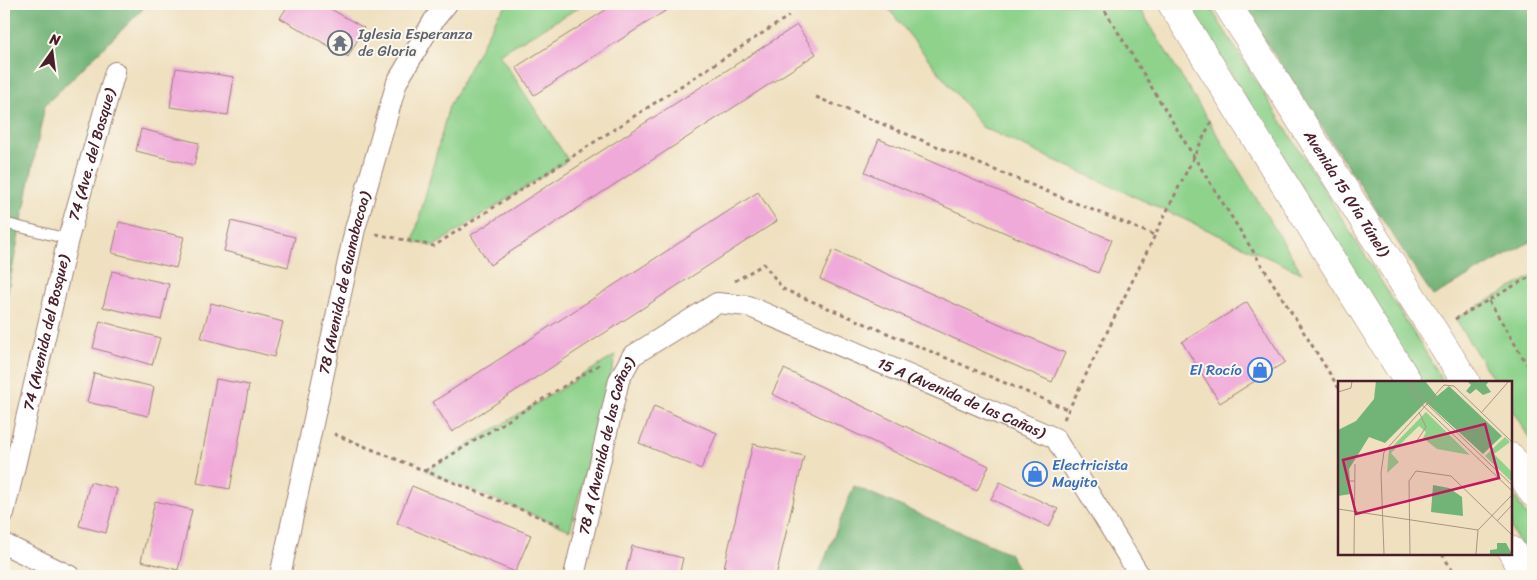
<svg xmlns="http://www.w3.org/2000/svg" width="1537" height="580" viewBox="0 0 1537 580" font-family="Sriracha,sans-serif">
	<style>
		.green { fill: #8ed28c; stroke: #6c785c }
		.forest { fill: #72b478; stroke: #5e6a52 }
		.building { fill: #f0aada }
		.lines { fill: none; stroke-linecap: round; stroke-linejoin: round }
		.service-casing { stroke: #9c8076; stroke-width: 12 }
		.minor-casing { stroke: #9c8076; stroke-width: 22 }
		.secondary-casing { stroke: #9c8076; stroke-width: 29 }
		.path { stroke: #9c8076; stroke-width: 3; stroke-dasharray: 4 4; stroke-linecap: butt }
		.service { stroke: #fff; stroke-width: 10 }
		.minor { stroke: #fff; stroke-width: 20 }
		.secondary { stroke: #fff; stroke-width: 28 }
		.labels { text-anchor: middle; stroke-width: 4; stroke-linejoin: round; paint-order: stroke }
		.worship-label { font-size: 15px; fill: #5b616d; stroke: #fbf7ec; text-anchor: start }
		.street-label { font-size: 15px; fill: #4a1f2b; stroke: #fbf7ec }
		.shop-label { font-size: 15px; fill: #366cbe; stroke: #fbf7ec; text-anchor: end }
		.inset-road { fill: none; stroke: #ad9384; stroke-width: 1 }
		.view { fill: #c2185b; fill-opacity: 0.15; stroke: #c2185b; stroke-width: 2.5 }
		.inset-edge { fill: none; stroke: #4a1f2b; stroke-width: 2.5 }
	</style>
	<rect width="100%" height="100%" fill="#fbf7ec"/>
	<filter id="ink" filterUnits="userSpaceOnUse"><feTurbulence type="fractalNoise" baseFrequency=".02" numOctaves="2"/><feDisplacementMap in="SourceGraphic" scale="10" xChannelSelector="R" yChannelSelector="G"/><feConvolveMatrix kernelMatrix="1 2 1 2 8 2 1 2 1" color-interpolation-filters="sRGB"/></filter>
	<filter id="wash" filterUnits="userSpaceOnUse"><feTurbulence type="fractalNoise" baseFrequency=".0096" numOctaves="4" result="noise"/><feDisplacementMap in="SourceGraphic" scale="20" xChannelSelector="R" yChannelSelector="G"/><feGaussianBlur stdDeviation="1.12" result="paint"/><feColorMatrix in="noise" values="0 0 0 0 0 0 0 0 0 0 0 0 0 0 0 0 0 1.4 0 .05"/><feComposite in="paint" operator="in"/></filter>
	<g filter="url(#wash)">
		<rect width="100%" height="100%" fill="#efe0c0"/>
		<g class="green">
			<polygon points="509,4 585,4 499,54 568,160 434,246 413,242 449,106 499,13"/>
			<polygon points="885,4 1137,4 1302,273 982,127"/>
			<polygon points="1188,4 1208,4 1444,382 1421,382"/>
			<polygon points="1533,276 1533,444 1511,408 1511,382 1495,382 1455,319"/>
			<polygon points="616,355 570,530 425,471"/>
			<polygon points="1511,490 1533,527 1533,560 1526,553 1511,528"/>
		</g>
		<g class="forest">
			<polygon points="4,4 148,4 45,105 4,310"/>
			<polygon points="1241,4 1533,4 1533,240 1433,296"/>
			<polygon points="854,486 1009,553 1023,576 818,576"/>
		</g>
		<g id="blocks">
			<g class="building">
				<polygon points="289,4 322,4 364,28 348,57 280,18"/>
				<polygon points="615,4 676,4 534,95 516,67"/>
				<polygon points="797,25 816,54 490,265 471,235"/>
				<polygon points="176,68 234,77 228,115 170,107"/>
				<polygon points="141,129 199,143 194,165 136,151"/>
				<polygon points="879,139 1112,240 1098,273 865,172"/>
				<polygon points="758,192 777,221 452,432 433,402"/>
				<polygon points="231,221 295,237 288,267 224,251"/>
				<polygon points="119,222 184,237 176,268 112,253"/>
				<polygon points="833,250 1065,353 1052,382 820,279"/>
				<polygon points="112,271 169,284 161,320 103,307"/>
				<polygon points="1247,302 1285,362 1220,403 1182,342"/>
				<polygon points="211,303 283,322 274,357 201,338"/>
				<polygon points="100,321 160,338 152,365 93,348"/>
				<polygon points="784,369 989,466 977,491 772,394"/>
				<polygon points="94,373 154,387 148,416 87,402"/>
				<polygon points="216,379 249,385 230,489 197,483"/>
				<polygon points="654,406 717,433 701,469 639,443"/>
				<polygon points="753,444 804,456 776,576 722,576"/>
				<polygon points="90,482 117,489 106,533 79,526"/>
				<polygon points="1000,482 1058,509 1049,527 991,499"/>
				<polygon points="412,486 531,535 515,572 397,523"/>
				<polygon points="155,501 192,510 178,570 141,561"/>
				<polygon points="632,546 683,558 679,576 625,576"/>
			</g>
		</g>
	</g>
	<g filter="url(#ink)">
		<use href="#blocks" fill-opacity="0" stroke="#9c8076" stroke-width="1"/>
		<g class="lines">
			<defs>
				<polyline id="service" points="4,223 68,239"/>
				<g id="minor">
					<path id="s1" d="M4,513L68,239L115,72"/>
					<polyline points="4,544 70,576"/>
					<path id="s2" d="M280,576L355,229L397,82L434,20L447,4"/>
					<path id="s3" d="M574,576L619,380L632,356L717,303L748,306L1055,438L1140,576"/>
				</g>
				<g id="secondary">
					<polyline points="1172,4 1408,382"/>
					<path id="s4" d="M1227,4L1466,382"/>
					<polyline points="1511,457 1533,493"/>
					<polyline points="1511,550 1527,576"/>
				</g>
			</defs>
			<use href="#service" class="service-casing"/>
			<use href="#minor" class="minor-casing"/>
			<use href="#secondary" class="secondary-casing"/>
			<g class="path">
				<polyline points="1101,4 1194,157 1340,390"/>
				<polyline points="816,97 1154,235"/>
				<polyline points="376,234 434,246 789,16"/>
				<polyline points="735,281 764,264 783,289 1069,410"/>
				<polyline points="1489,301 1533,374"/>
				<polyline points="1455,319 1533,275"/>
				<polyline points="1064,419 1213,118"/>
				<polyline points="334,434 564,527"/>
				<polyline points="425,471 602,363"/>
				<polyline points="1442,554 1456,576"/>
			</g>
			<use href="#service" class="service"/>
			<use href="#minor" class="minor"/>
			<use href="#secondary" class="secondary"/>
		</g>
	</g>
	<defs>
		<symbol id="temple-ring" viewBox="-11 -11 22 22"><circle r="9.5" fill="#fbf7ec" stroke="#6b7280" stroke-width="1.5"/><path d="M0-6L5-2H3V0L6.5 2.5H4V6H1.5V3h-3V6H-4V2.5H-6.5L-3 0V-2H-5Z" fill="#6b7280"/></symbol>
		<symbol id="shop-ring" viewBox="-11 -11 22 22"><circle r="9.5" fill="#fbf7ec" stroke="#3f7fe0" stroke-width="1.5"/><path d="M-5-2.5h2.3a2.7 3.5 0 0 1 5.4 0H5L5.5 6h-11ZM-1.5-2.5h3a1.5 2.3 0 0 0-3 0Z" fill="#3f7fe0"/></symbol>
	</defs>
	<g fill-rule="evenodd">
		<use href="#temple-ring" x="326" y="29" width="28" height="28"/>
		<use href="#shop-ring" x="1246" y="356" width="28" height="28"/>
		<use href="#shop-ring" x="1021" y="460" width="28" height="28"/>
	</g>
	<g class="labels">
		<g class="worship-label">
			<text x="358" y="39">Iglesia Esperanza<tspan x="358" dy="17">de Gloria</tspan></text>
		</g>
		<g class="street-label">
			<text dy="5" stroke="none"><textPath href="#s1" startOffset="369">74 (Ave. del Bosque)</textPath></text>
			<text dy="5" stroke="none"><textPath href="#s4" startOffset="224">Avenida 15 (Vía Túnel)</textPath></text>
			<text dy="5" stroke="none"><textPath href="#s2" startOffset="300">78 (Avenida de Guanabacoa)</textPath></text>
			<text dy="5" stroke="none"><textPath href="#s1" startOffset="185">74 (Avenida del Bosque)</textPath></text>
			<text dy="5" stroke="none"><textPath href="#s3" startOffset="592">15 A (Avenida de las Cañas)</textPath></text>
			<text dy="5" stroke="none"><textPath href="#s3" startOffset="134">78 A (Avenida de las Cañas)</textPath></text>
		</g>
		<g class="shop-label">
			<text x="1242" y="375">El Rocío</text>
			<text x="1052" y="470" text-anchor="start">Electricista<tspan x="1052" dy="17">Mayito</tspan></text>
		</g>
	</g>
	<g transform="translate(1338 381)">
		<rect width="174" height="174" fill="#efe0c0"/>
		<path d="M88,31L132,74L99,68L85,57L88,51L81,45L53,72L61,81L49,92L51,69ZM167,56L172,61L156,73L174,91V101L147,75Z" fill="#8ed28c"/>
		<path d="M38,0H87L99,15L111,5L164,55L145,73L88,21L47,62L31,56L11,88L13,113L0,115V49L18,40L36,18ZM129,0H151L148,4L153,11L145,14L138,8L132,13L128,10L133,4ZM95,104L111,107L124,116L125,135L93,131ZM159,162H168L174,173H152V169L159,168Z" fill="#72b478"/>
		<path class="inset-road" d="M68,0L77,17L174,110M72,0L89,23L174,104M0,11L13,7L14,0M143,32L171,0M78,61L88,46L81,31M0,100H17M0,128L140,149M159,140L174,124M16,173L17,83M46,173L43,92L46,71L106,4L116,5L174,61M72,173L71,100L78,90L113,95L174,154M138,173L140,149L174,114"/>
		<path class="view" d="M147,43L161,97L18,133L5,79Z"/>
		<rect width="174" height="174" class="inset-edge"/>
	</g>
	<rect width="1537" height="580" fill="none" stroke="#fbf7ec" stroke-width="20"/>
	<g transform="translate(52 52) rotate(14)" stroke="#fbf7ec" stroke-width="4" paint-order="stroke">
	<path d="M0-4L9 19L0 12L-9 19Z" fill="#4a1f2b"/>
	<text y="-8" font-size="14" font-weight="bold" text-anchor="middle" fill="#4a1f2b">N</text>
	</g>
</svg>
